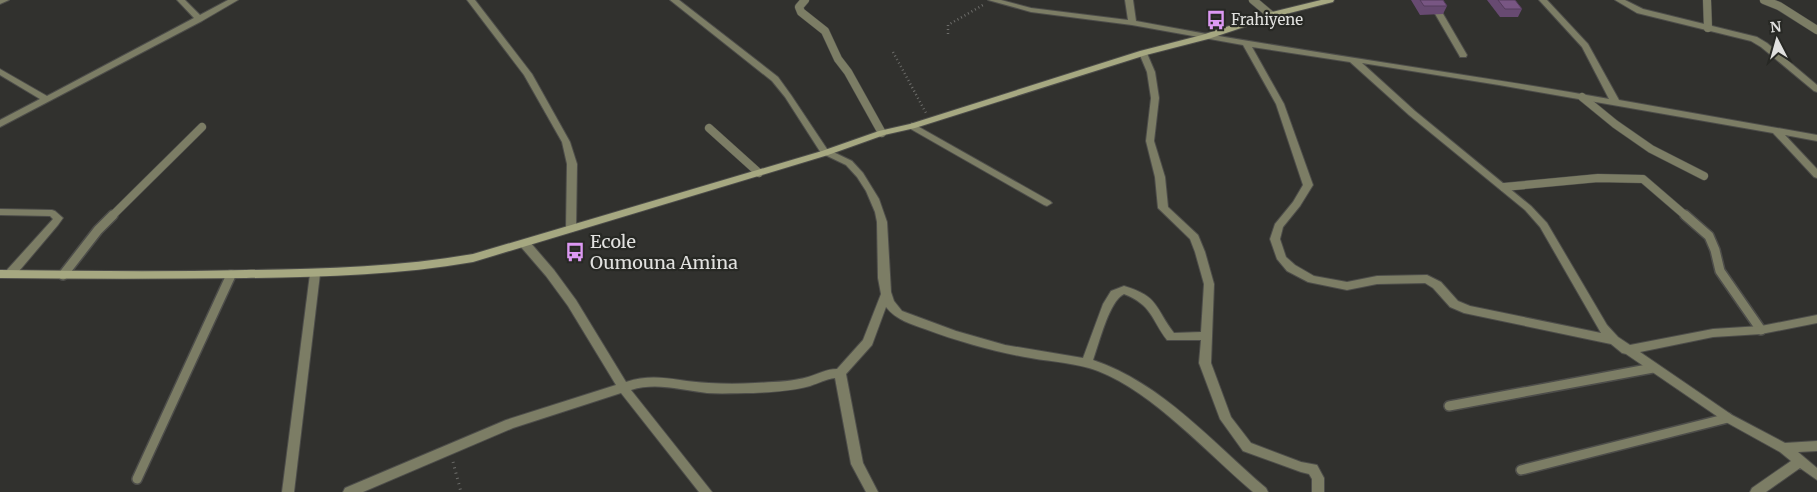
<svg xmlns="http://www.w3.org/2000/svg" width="1817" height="492" viewBox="0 0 1817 492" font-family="Merriweather,serif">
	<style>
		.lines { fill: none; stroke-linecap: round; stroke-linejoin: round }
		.lane-far1-casing { stroke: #4d4d4a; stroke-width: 9 }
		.lane-casing { stroke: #4d4d4a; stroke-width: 12 }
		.street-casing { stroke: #4d4d4a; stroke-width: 2 }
		.secondary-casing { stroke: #4d4d4a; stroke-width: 2 }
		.path-far1 { stroke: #6d6d6a; stroke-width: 2.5; stroke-dasharray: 1 3; stroke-linecap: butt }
		.path { stroke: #6d6d6a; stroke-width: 3; stroke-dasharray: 1 4.5; stroke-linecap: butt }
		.lane-far1 { stroke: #7c7d65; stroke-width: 8 }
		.lane { stroke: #7c7d65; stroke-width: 9 }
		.street { fill: #7c7d65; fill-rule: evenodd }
		.secondary { fill: #a6a881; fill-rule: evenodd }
		.wall { fill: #674a71 }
		.building { fill: #785683; stroke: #543c5c }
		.labels { text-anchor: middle; stroke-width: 4.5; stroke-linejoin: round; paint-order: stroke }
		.far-poi-label { font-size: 15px; fill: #e1e1df; stroke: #272824; text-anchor: start }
		.poi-label { font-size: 18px; fill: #e1e1df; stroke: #272824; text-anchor: start }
	</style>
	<rect width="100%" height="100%" fill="#31312e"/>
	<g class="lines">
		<defs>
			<g id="lane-far1">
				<polyline points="805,0 799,7 801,12 825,31 838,59 848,72 882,133"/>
				<polyline points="1253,0 1271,15"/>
				<polyline points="1707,0 1708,28"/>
				<polyline points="1764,0 1779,6 1817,30"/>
				<polyline points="1582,97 1615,124 1651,149 1704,176"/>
				<polyline points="709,128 759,173"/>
				<polyline points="1504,187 1598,178 1643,179 1686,216"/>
				<polyline points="112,216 202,127"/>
			</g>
			<g id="lane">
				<polyline points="1685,215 1709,236 1715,250 1720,271 1761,330"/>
				<polyline points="63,275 98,230 113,215"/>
				<polyline points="1449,406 1653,368"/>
				<polyline points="1521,470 1728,418"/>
				<polyline points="137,479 231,275"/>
			</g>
			<g id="street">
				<polygon points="0,0 9,0 0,4"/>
				<polygon points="177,0 185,0 200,15 228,0 238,0 202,21 0,127 0,120 40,99 0,75 0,69 47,96 194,18"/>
				<polygon points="467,0 475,0 532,74 570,142 577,164 576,229 574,231 571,232 566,229 567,164 562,142 524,75"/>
				<path d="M670,0H679L778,77L791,95L827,149L852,161L863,173L879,199L887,222L891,292L894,301L902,311L956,331L1005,345L1083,358L1103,304L1111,291L1124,286C1160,297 1154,307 1174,333L1201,332L1204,284L1195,252L1190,239L1158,208L1155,177L1146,141L1151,98L1147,72L1139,53L1143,51H1146L1155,72L1159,98L1154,141L1165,177L1168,207L1198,235L1205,252L1214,284L1211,363L1231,417L1251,443L1301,462L1317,465L1324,478V492H1312V479L1309,474L1301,472L1243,451L1220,419L1199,363L1201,340H1167C1151,319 1152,305 1124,294C1109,301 1099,344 1093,360C1162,383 1213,443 1266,488L1268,492H1253C1208,454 1153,392 1098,371C1077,363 1053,362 1031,358C995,352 960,342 925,329C911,324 896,320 886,307L872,345L846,374L863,463L878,492H866L851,464L835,378C826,379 819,383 810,386C792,391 772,392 753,393C738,393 722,394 707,393C681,390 656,382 631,390L712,492H699L621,393L513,428L363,492H343L345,488L506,420L616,385L568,306L546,276L521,247L520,244L525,240L529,241L554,270L576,300L626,382C657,372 677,382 709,383C724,384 740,384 755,383C772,382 791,382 808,377C818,374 826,369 837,369L863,340L881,294L878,278L877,222L875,212L866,191L857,177L846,165L821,153L785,97L772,81Z"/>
				<path d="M988,0H1001L1031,8L1128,20L1125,0H1133L1136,21C1293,51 1452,71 1609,99L1582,47L1539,0H1547L1588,44L1619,100L1817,135V141L1785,135L1817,169V178L1814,177L1773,133L1499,85L1362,63L1415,111L1531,206L1547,223L1607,325L1618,337L1630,345L1713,329L1761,326L1817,315V323L1761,334L1713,337L1640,352L1732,415L1785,443L1817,441V451L1798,452L1817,468V480L1800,468L1766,492H1750L1752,488L1791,461L1780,452L1724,421L1626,354L1622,353L1611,344L1464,313L1450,307L1433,288L1425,283L1377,284L1347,290L1308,282L1287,271L1277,259L1270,239L1275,224L1293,202L1303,185L1276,104L1243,45L1132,25L1031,12ZM1252,47L1350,62L1409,115L1525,210L1540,227L1601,333L1470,306L1458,301L1441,282L1427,275L1377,276L1347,282L1314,276L1295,265L1286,257L1280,239L1283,227L1300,206L1313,185L1284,104Z"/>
				<polygon points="1427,0 1435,0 1467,55 1466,57 1460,57 1459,55"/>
				<polygon points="1615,0 1625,0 1643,9 1757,37 1767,43 1817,85 1817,92 1814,91 1761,47 1751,41 1637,13"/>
				<polygon points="912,123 1050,201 1052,203 1047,206 1044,205 909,128 908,126"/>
				<polygon points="0,209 52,210 55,211 63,218 58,225 14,277 6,277 5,274 6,271 53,219 50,216 0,215"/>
				<polygon points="315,270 319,271 320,274 294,492 282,492 310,274 311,271"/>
			</g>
			<path id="secondary" d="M1321,0H1334L1333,2L1274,17L1208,39L1146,55L915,128L884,135L828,155L473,262C398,275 323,277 246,278C164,279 82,279 0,278V270C82,271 164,272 246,270C323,269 398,267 473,254L822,151L879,131L910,124L1140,51L1202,35L1268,13Z"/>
		</defs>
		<use href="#lane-far1" class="lane-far1-casing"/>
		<use href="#lane" class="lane-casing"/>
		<use href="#street" class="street-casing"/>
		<use href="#secondary" class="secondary-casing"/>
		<g class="path-far1">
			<polyline points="948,34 948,25 983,5"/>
			<polyline points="893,52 926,113"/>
		</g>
		<polyline class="path" points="453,462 461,492"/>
		<use href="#lane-far1" class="lane-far1"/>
		<use href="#lane" class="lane"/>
		<use href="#street" class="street"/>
		<use href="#secondary" class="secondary"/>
	</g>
	<g class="wall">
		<polygon points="1411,0 1443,0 1447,6 1443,14 1420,15"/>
		<polygon points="1487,0 1515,0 1522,9 1518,17 1500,17"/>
	</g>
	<g class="building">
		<polygon points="1420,0 1443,0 1447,6 1424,6"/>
		<polygon points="1498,0 1515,0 1522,9 1505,9"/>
	</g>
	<defs>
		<symbol id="bus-bare" viewBox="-9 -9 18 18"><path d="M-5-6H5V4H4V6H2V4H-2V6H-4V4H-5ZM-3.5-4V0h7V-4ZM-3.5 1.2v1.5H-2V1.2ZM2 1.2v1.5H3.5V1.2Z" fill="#dd99f3" stroke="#272824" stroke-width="2.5" paint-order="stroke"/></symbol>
	</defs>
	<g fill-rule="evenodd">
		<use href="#bus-bare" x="1202" y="6" width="28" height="28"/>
		<use href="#bus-bare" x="561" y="238" width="28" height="28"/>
	</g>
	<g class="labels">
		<g class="far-poi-label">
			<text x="1231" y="25">Frahiyene</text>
		</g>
		<g class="poi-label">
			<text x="590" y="248">Ecole<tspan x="590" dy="21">Oumouna Amina</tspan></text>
		</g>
	</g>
	<g transform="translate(1777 40) rotate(354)" stroke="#272824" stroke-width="4" paint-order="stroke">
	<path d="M0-4L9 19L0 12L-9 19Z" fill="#e1e1df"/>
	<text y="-8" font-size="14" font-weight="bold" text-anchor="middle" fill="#e1e1df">N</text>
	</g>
</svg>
